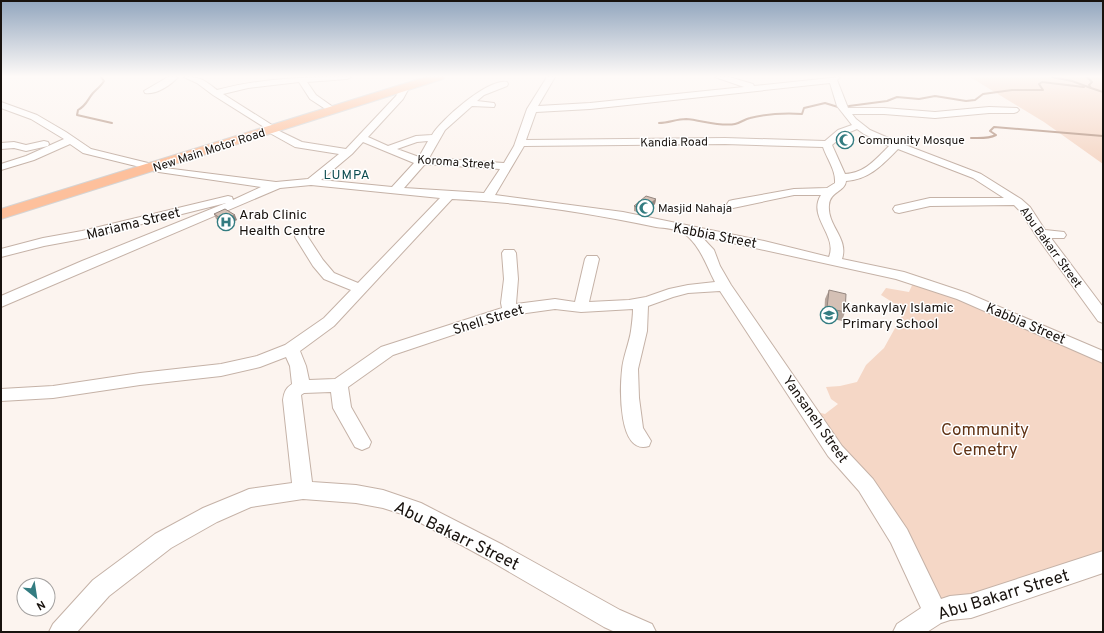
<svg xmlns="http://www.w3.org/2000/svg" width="1104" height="633" viewBox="0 0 1104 633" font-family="Overpass,sans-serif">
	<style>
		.green { fill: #f5d7c6 }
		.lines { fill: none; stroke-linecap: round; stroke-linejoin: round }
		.stream { stroke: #b2917f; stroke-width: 2 }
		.minor-casing { stroke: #c5b2a7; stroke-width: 2 }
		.highway-casing { stroke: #d5d4d4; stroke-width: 2 }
		.minor { fill: #fff; fill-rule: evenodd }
		.highway { fill: #fdc09c; fill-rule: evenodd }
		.wall { fill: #b6a59c }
		.shaded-wall { fill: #94867f }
		.building { fill: #d4c0b5; stroke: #94867f }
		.labels { text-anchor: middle; stroke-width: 3; stroke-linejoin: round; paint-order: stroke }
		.far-poi-label { font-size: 12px; fill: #18120e; stroke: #fff; text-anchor: start }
		.far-street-label { font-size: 12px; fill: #18120e; stroke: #fff }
		.far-neighbourhood-label { font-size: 13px; letter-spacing: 1px; fill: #0c4c50; stroke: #fff }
		.poi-label { font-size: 14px; fill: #18120e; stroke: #fff; text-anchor: start }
		.street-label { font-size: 14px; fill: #18120e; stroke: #fff }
		.near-park-label { font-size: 17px; fill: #613315; stroke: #fff }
		.near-street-label { font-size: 17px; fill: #18120e; stroke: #fff }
	</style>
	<rect width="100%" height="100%" fill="#fcf4ef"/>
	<g class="green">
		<polygon points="970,77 1103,77 1103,164 1044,122"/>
		<polygon points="913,283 945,294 1103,362 1103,564 948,617 809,410 825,414 838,404 831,399 826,387 840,386 857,382 866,365 884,348 905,310 881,295 886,288 909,292"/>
	</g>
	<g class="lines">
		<g class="stream">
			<path d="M101,77L104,81C101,86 97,89 93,93C87,100 87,105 78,110L77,115L112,123"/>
			<polyline points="1052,77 1072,81 1091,88"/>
			<polyline points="1087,77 1092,82 1089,85 1091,88 1103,92"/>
			<path d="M659,123C669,123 676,119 686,119C701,120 720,127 735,124C740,123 745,119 750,118C766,114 785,113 802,114L804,108L825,103L838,107L849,106L887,101L897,97L919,99L935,96L966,101L975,100L983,94L1012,90H1043L1039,84L1042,82L1084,87"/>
			<path d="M971,138C980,138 988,139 996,135L990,131L994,127L1103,136"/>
		</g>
		<defs>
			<g id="minor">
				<path d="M168,77H178C171,85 156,95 145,93L144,91Z"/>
				<path d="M184,77C201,77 204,80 217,90C262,78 306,77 351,77L347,79L307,82L316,95L333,107L335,109L330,112L310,99L299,82L248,88L223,94L272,125L273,128L302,142L346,149L396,96L402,86H408L409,88L403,99L368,137L388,146L416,136L432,135C441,120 488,78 507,82L508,84L507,86L484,95L477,101L494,103L495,105L494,107L472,106L445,130L429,158L504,163L514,146L527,109L547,77H555L538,106L590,103L744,87L715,77H729L753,84L754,86L840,77L837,80L848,108H884L935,112L989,107L1017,108L1019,110L1017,112L1014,113H989L935,118L884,114H852L856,119L870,130L900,143L981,174L1021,199L1030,207L1045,230L1064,232L1066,235L1064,238H1051L1103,307V323L1098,321L1037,237L1021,212L1014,205L930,206L899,213L895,212L893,209L895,206L930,198H1004L973,178L898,149C882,165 870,179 846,181C845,192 830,191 829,205C827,226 849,238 842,259L904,272L967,293L1103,351V363L957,299L896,279L701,236L714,250L720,266L731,285L842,446L873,479L907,529L941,599L950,596L971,594L1103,551V573L971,618L950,620L941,623L927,632H893L897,624L921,608L891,543L859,491L828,456L720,291L688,293L673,297L648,306L647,331L638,369L639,398L643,428L651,441L649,446C618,456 620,388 622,370C623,357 629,344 631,331C632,323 633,316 633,309L581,312L555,309L512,315L393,355L348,387L351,407L371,442L369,447L362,450L355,447L333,408L331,392L304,393L301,395L312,482L356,485L383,490L421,503L503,545L620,610L652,624L656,632H615L604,627L487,559L408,516L383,508L356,503L303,499L251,507L217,522L171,548L109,596L77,632H49L53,624L93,580L155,534L203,508L242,492L249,489L292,483L283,400C284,392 286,388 292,384L290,366L286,357L260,367L221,376L140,385L53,398L1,401V389L53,386L140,373L221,364L257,356L285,345L324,318L351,290L324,279L313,266L295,237L296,234H306L323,260L334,273L358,283L440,198L311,185L280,188L1,307V296L82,261L226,203L82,239L44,246L1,257V249L43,238L82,231L228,196L232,197L233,200L261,187L152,171L148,170L147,167L144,168L83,153L70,144L34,160L1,170V164L26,156L64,139L31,119L1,108V102L37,115L66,132L91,149L148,163L149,166L276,182L308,179L339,154L295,147L268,132L267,129L213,95L197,83ZM830,83L837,106L852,125L838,130L825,141L725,138L526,140L536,112L590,109ZM857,129L864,134L889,146C876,159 865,173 845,174L832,145L845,134ZM428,141L419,157L397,149L417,142ZM363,142L414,163L392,187L321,180L352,154ZM725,144L823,147C827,159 836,170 835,183L827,188L794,189L733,200L729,201L727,204L729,207L733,208L794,195H821C807,217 838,235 829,257L764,241L623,212L495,195L524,146ZM425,164L500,169L484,193L404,188ZM452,199C520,202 590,213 656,227C664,228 680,229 685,234C701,247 706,265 715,282L688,285L669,289L646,297L629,300L589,302L599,259L597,256H587L585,259L575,302L555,299L516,304L518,279L516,253L514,250H504L502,253L504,279L501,303L502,308L381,347L335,379L309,380L306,366L300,351L334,326Z"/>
				<polygon points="44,141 48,142 49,144 48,146 26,151 14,148 1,149 1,143 14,142 26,145"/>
			</g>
			<polygon id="highway" points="426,77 445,77 443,79 1,219 1,209"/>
		</defs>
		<use href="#minor" class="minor-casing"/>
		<use href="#highway" class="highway-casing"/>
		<use href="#minor" class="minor"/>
		<use href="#highway" class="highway"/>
	</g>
	<g class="wall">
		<polygon points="656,199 655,204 643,214 634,211 634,206"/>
		<polygon points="214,214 237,220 225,225 216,219"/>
		<polygon points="829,290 845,312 842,321 824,317 825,299"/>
	</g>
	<g class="shaded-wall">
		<polygon points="656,199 655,204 643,214 644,209"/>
		<polygon points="235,215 237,220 225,225 223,220"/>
	</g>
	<g class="building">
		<polygon points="646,196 656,199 644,209 634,206"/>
		<polygon points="225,209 235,215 223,220 214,214"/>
		<polygon points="829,290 846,294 845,312 827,308"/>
	</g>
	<linearGradient id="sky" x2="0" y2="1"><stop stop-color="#92a6be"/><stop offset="0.46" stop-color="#fefaf8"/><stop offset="1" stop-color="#fefaf8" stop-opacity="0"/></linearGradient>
	<rect width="1104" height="166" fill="url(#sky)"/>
	<defs>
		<symbol id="mosque-ring" viewBox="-11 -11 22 22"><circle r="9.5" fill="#fff" stroke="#337c81" stroke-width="1.5"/><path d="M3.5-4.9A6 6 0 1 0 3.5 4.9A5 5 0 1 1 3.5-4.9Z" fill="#337c81"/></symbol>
		<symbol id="hospital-ring" viewBox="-11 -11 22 22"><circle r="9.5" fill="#fff" stroke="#337c81" stroke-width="1.5"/><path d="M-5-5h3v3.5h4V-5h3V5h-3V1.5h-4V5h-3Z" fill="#337c81"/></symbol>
		<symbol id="school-ring" viewBox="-11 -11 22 22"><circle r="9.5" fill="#fff" stroke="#337c81" stroke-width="1.5"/><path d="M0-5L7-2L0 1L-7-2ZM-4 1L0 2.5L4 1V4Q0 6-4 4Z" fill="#337c81"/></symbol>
	</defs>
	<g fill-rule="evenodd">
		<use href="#mosque-ring" x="835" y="130" width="20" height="20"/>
		<use href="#mosque-ring" x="635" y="198" width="20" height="20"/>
		<use href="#hospital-ring" x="216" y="212" width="20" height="20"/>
		<use href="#school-ring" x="819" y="305" width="20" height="20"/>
	</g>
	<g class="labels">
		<g class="far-poi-label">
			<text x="858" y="144">Community Mosque</text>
			<text x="658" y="212">Masjid Nahaja</text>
		</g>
		<g class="far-street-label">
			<text transform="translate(674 142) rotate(-1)" y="4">Kandia Road</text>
			<text transform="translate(209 150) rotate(-18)" y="4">New Main Motor Road</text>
			<text transform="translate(456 162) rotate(4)" y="4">Koroma Street</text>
			<text transform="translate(1051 247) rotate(54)" y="4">Abu Bakarr Street</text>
		</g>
		<g class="far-neighbourhood-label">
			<text x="347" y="179">LUMPA</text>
		</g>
		<g class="poi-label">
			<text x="239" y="219">Arab Clinic<tspan x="239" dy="16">Health Centre</tspan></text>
			<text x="842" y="312">Kankaylay Islamic<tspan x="842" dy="16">Primary School</tspan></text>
		</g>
		<g class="street-label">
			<text transform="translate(133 223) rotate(-14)" y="5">Mariama Street</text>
			<text transform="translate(715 235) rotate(11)" y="5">Kabbia Street</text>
			<text transform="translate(488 319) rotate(-17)" y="5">Shell Street</text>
			<text transform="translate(1026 323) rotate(23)" y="5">Kabbia Street</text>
			<text transform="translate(816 419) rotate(55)" y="5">Yansaneh Street</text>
		</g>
		<g class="near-park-label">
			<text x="985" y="435">Community<tspan x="985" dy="20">Cemetry</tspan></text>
		</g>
		<g class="near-street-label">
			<text transform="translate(457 535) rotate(26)" y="6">Abu Bakarr Street</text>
			<text transform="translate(1003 594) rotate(-17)" y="6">Abu Bakarr Street</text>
		</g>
	</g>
	<rect width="1104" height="633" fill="none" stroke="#18120e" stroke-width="4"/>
	<g transform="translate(36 597) rotate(150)"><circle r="19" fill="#ffffff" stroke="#a3a09f"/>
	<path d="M0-3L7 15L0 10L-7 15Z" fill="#337c81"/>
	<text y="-6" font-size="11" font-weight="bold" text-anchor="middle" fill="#18120e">N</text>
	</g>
</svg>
